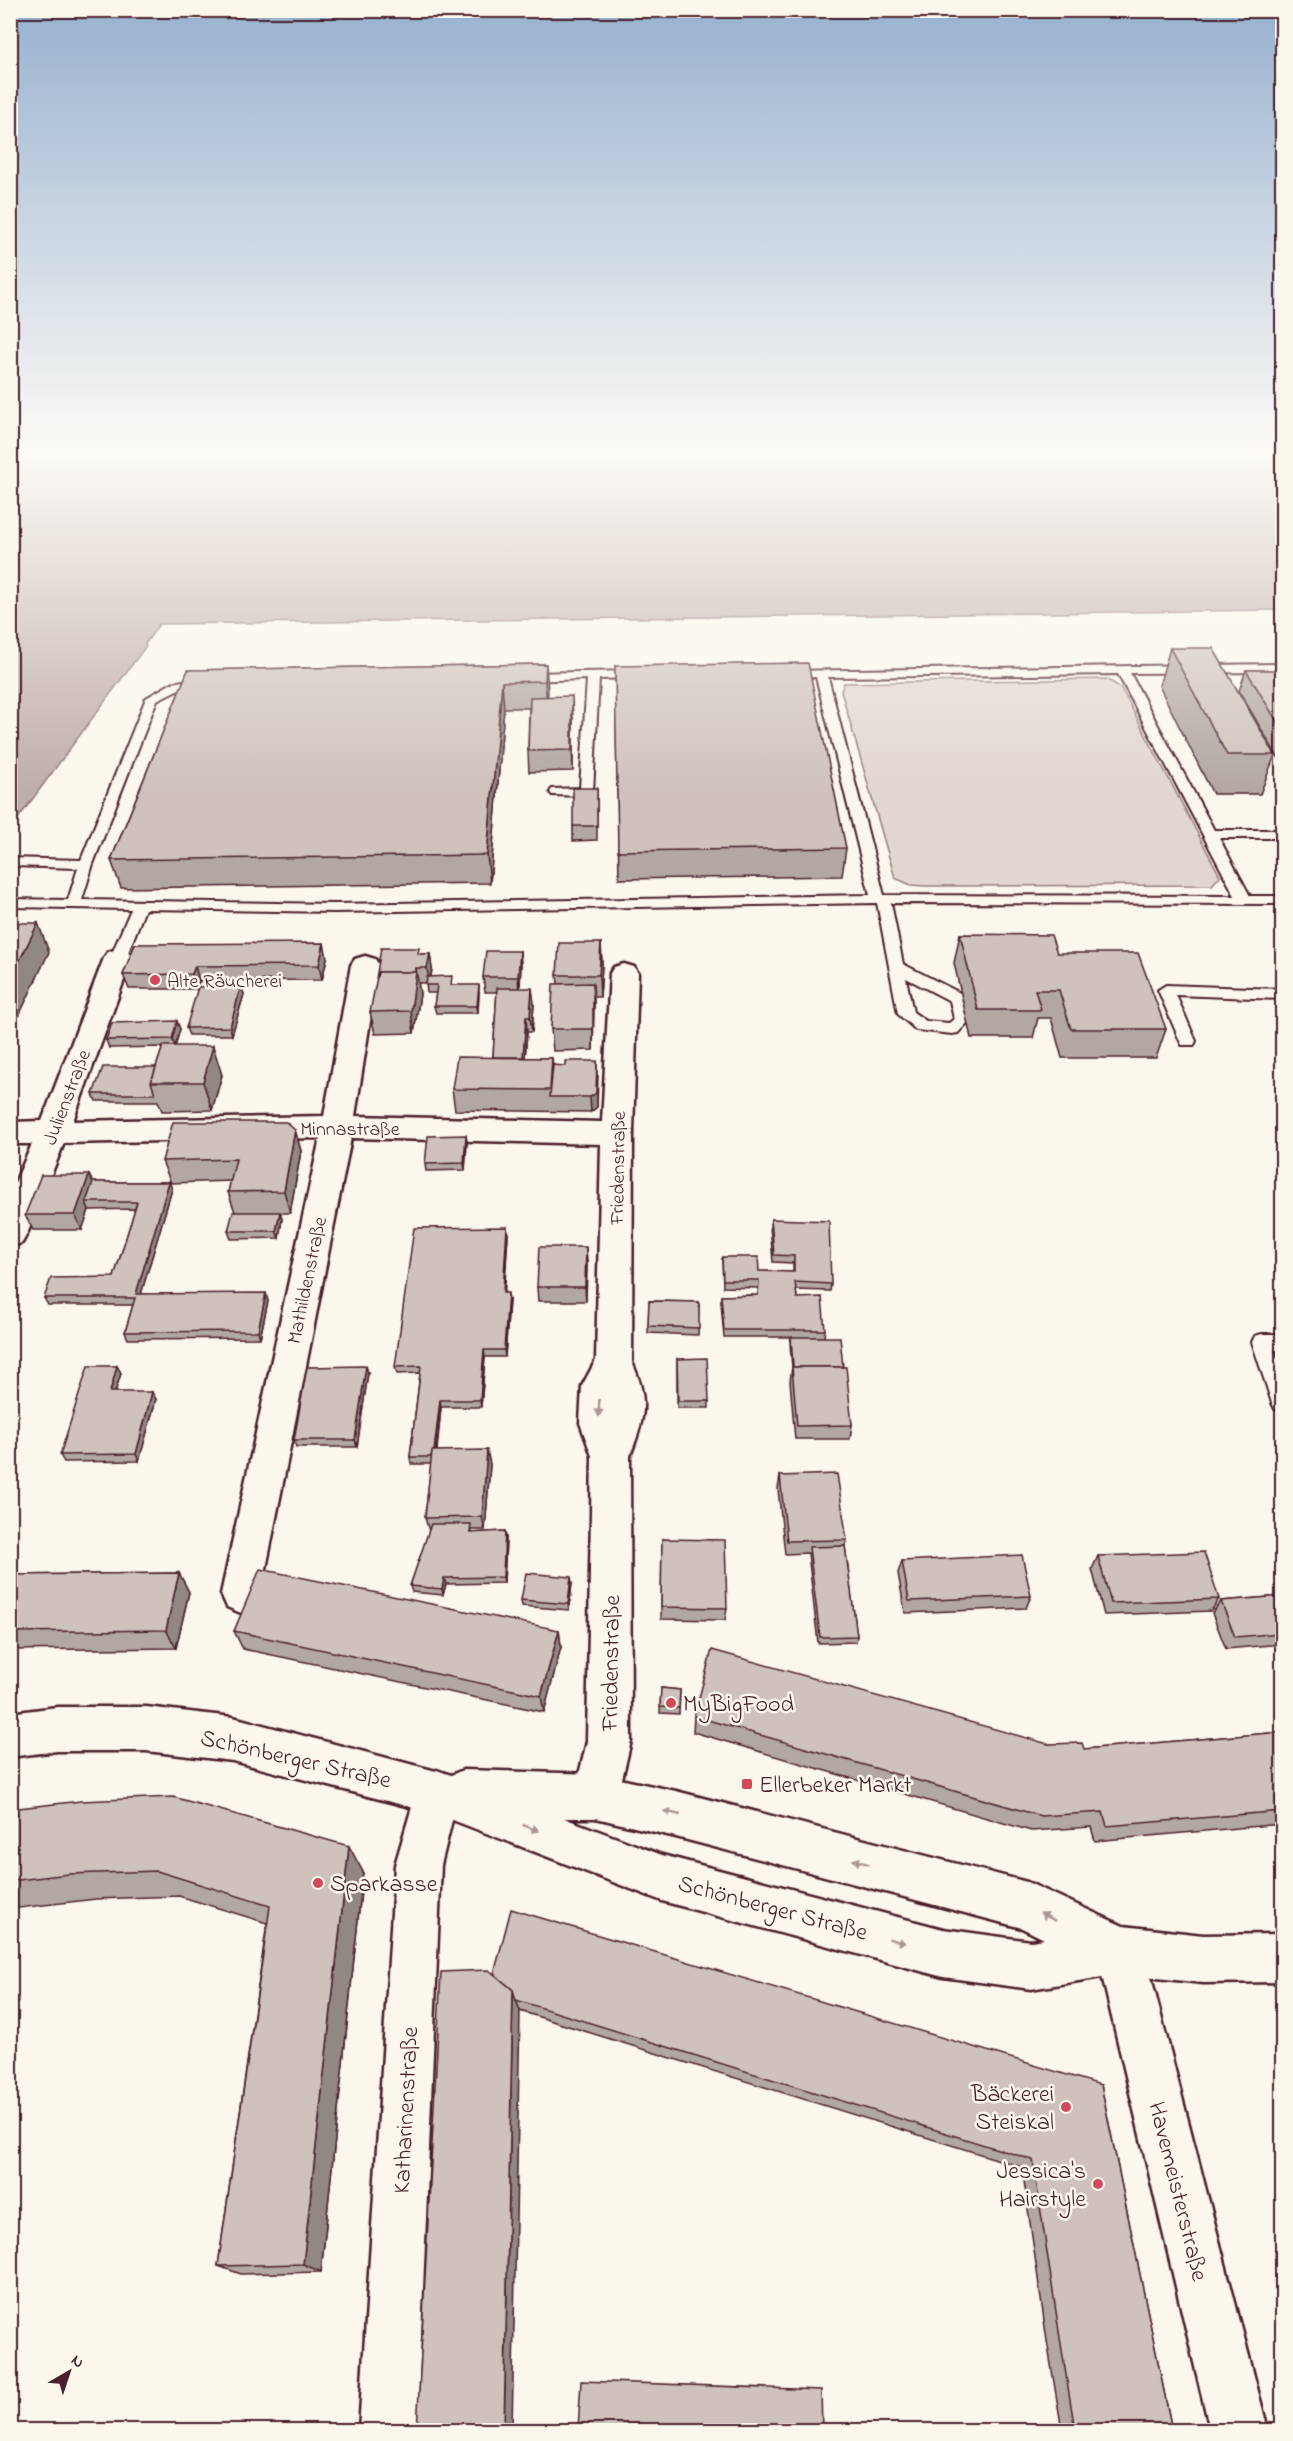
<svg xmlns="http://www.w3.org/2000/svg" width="1293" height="2441" viewBox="0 0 1293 2441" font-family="'Indie Flower',sans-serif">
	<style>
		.green { fill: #e2d7d0; stroke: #967b7e; stroke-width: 1.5 }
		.water { fill: #bfadaa; stroke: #907477; stroke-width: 1.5 }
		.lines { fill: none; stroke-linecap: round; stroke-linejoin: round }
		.service-casing { stroke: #4a1f2b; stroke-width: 4 }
		.minor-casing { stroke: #4a1f2b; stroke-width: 5 }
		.secondary-casing { stroke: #4a1f2b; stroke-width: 5 }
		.service { fill: #fbf7ec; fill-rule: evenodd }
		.minor { fill: #fbf7ec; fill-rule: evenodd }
		.secondary { fill: #fbf7ec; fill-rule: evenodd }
		.wall { fill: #b2a7a2; stroke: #4a1f2b; stroke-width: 1.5 }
		.shaded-wall { fill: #918884; stroke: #4a1f2b; stroke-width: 1.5 }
		.building { fill: #cfc2bc; stroke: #4a1f2b; stroke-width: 1.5 }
		.oneway { fill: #ab9695 }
		.poi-dot { fill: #d1495b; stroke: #fbf7ec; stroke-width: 2 }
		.labels { text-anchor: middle; stroke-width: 5; stroke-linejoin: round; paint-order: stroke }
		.poi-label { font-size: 20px; fill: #4a1f2b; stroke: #fbf7ec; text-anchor: start }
		.street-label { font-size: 20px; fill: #4a1f2b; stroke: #fbf7ec }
		.near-street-label { font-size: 24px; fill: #4a1f2b; stroke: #fbf7ec }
		.near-poi-label { font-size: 24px; fill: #4a1f2b; stroke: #fbf7ec; text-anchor: start }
	</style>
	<rect width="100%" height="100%" fill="#fbf7ec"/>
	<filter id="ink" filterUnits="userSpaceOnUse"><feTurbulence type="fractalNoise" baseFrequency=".0167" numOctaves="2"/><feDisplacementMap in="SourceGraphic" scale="12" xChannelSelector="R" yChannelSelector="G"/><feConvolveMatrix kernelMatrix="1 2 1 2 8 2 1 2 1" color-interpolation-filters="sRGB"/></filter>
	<g filter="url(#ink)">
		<polygon class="green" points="1107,679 1121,688 1220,876 1212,885 925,886 911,885 895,878 841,691 844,683"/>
		<polygon class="water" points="11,449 1282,449 1282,610 159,624 145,644 146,646 11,828"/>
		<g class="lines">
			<defs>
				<g id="service">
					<path d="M1282,664V672L1130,673L1214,830H1282V838H1219L1250,896H1282V904L891,903L903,964L962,994L970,1020L958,1033L952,1034L916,1030L898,1014L877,903L334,912L145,909L126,958L118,963L110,958L131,909L10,907V899L68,900L78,868L10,866V858L81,860L146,698L172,683L205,677L211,681L209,684L179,689L157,700L93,864L82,900L334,904L870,895L816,677L785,678L779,674L781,671ZM1118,674L1235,896L884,895L828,677ZM906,978L950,1001L954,1019L949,1023L926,1021L913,1012Z"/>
					<polygon points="637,671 643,675 641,678 599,679 593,792 586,796 552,795 550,792 552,789 580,788 587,679 524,681 518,677 524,673"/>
					<polygon points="1166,985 1282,989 1282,999 1176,995 1196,1041 1194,1045 1182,1045 1180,1041 1158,990"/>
					<polygon points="1262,1334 1282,1334 1282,1350 1274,1350 1282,1374 1282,1411 1275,1409 1272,1403 1252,1342 1255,1336"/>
				</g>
				<g id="minor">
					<path d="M118,949L128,952L132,958L73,1121L324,1116L351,965L355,959L365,956L375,959L379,965L355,1116L602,1122L610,973L614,967L624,964L634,967L638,973L633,1133L632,1362C649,1400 645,1418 630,1456L631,1741L618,1796L612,1812L596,1818L580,1812L574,1796L587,1741L592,1456L580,1423L582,1386L596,1360L601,1144L351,1138L261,1594L255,1607L241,1613L227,1607L221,1594L320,1138L64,1143L27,1234L22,1243L10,1247V1194L32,1144H10V1122L42,1121L104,958L108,952Z"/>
					<polygon points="437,1770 453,1776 459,1792 441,1865 417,2430 359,2430 395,1865 421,1776"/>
					<polygon points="1120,1926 1137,1933 1144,1950 1268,2430 1210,2430 1096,1950 1103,1933"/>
				</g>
				<path id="secondary" d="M57,1707H146L233,1717L451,1775L463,1770L596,1774L676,1791L1027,1882L1123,1926L1203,1935L1282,1934V1982L1203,1983L1120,1974L1031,1989L943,1977L662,1901L437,1814L233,1761L146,1751H57L10,1757V1713ZM564,1818H596L676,1837L1022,1928L1044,1939L1031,1941L943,1929L662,1855Z"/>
			</defs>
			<use href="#service" class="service-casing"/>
			<use href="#minor" class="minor-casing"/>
			<use href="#secondary" class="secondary-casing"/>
			<use href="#service" class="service"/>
			<use href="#minor" class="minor"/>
			<use href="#secondary" class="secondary"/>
		</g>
		<g class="wall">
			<polygon points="1170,648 1275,755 1260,794 1213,794 1159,686"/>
			<polygon points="546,664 547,697 573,717 573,771 529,772 528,751 529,708 504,708 490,883 121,888 111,860 188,670"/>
			<polygon points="615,666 846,848 842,876 619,879"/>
			<polygon points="1246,670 1282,670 1282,764 1239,691"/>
			<polygon points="597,788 597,840 573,841 573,826"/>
			<polygon points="960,934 1057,953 1166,1029 1156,1058 1062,1058 1051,1018 1038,1018 1033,1038 971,1038 954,963"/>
			<polygon points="601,943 602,965 600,997 594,997 593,1050 553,1051 551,1029 558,984 557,975"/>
			<polygon points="135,944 327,958 322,980 199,981 197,989 129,989 123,975"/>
			<polygon points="520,951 521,966 520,988 534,1003 532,1032 527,1032 525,1058 552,1058 553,1065 598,1076 597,1107 591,1112 455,1110 452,1089 493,1058 497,992 485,992 483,977"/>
			<polygon points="420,954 430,954 432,969 431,977 453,985 479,992 478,1013 436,1013 434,1006 436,993 427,993 426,983 418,983 420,994 414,1033 375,1034 370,1012"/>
			<polygon points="241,986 244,994 232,1035 189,1035 186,1028"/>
			<polygon points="180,1029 175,1046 222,1075 212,1110 162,1111 158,1101 96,1101 93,1094 156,1067 163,1047 109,1048 106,1040"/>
			<polygon points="295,1130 301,1151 290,1213 280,1213 282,1219 279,1238 231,1239 228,1231 235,1212 228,1192 231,1181 171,1183 162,1161"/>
			<polygon points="466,1135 467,1143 465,1170 426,1171 425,1164"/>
			<polygon points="89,1175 93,1182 169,1182 172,1189 141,1294 268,1301 260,1338 128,1339 125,1332 133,1305 48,1305 44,1298 114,1277 135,1209 89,1210 82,1230 33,1230 25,1215"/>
			<polygon points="771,1219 831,1284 830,1291 796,1290 797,1298 825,1330 824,1337 843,1367 852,1425 850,1439 795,1439 790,1381 792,1367 790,1344 791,1337 724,1337 721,1303 721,1296 758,1295 759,1288 723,1287 722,1257 759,1271 793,1272 793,1263 773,1262 770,1226"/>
			<polygon points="507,1227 508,1234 504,1293 509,1300 505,1357 485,1357 481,1407 441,1407 437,1451 490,1464 485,1530 472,1530 472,1533 505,1531 506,1538 504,1583 446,1584 443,1595 412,1592 410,1586 429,1531 425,1518 431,1464 411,1464 410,1457 420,1373 397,1374 395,1367"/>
			<polygon points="587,1262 586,1301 538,1301 537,1287"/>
			<polygon points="649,1301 699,1302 698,1335 648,1333"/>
			<polygon points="677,1359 709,1401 709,1408 677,1408"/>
			<polygon points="117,1366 121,1373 115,1392 156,1399 139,1461 64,1462 60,1455"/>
			<polygon points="366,1366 368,1373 357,1447 296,1447 294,1440"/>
			<polygon points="780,1476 847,1540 845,1546 857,1636 856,1642 818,1643 808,1553 785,1554 778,1489"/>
			<polygon points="662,1539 727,1608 725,1620 661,1619"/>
			<polygon points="1098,1556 1219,1599 1211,1611 1104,1615 1092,1569"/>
			<polygon points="902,1561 1031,1596 1026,1608 905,1613 898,1573"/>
			<polygon points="179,1573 189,1592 176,1648 10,1650 10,1575"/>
			<polygon points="572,1583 569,1610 522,1606 521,1600"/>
			<polygon points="1282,1596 1282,1644 1226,1649 1212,1613 1221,1601"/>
			<polygon points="559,1630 561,1647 544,1712 243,1649 234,1631"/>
			<polygon points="661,1688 680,1690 679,1714 660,1713"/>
			<polygon points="694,1716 1048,1744 1084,1749 1282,1732 1282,1824 1095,1841 1091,1827 1031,1831 693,1732"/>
			<polygon points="10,1809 363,1872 321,2272 241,2274 218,2266 267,1923 179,1896 96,1899 10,1909"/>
			<polygon points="494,1974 1101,2085 1172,2430 1062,2430 1047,2341 1022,2167 520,2011"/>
		</g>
		<g class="shaded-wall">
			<polygon points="546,664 548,691 547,708 545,681"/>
			<polygon points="502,682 504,708 490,883 487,855"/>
			<polygon points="572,696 573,717 573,771 572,750"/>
			<polygon points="38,923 49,952 10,1035 10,980"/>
			<polygon points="324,943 327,958 322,980 319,965"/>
			<polygon points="601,943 602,965 600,997 599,975"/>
			<polygon points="520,951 521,966 519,991 518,977"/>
			<polygon points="430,954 432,969 429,983 427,968"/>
			<polygon points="195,966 199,981 197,989 192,974"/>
			<polygon points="416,968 420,994 414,1033 411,1011"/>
			<polygon points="593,983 594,1005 593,1050"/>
			<polygon points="479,985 479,992 478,1013 477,1006"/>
			<polygon points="241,986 244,994 232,1035 230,1027"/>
			<polygon points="532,988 534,1003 532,1032 530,1017"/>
			<polygon points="526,1017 527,1032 524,1072 523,1057"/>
			<polygon points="177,1021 180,1029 175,1047 172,1039"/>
			<polygon points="213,1046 222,1075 212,1110 203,1082"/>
			<polygon points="597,1061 597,1107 591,1112 590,1097"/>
			<polygon points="295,1130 301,1151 290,1213 284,1191"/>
			<polygon points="466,1135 467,1143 465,1170 464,1163"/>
			<polygon points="89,1175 96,1190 86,1202 89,1210 82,1230 75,1215"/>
			<polygon points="169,1182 172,1189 139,1301 136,1294"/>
			<polygon points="280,1212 282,1219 279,1238 276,1231"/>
			<polygon points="507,1227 508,1234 504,1300 503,1293"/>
			<polygon points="586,1247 587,1262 586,1301 585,1287"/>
			<polygon points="266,1293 268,1301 260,1338 258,1331"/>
			<polygon points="508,1293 509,1300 505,1357 504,1350"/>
			<polygon points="484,1350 485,1357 481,1407 480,1400"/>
			<polygon points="117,1366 121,1373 113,1399 110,1392"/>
			<polygon points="366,1366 368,1373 357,1447 355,1440"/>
			<polygon points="152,1392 156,1399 139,1461 136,1454"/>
			<polygon points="440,1400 441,1407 435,1464 434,1457"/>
			<polygon points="487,1450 490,1464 485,1530 482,1517"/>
			<polygon points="505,1531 506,1538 504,1583 503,1577"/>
			<polygon points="179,1573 189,1592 176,1648 166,1630"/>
			<polygon points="571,1577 572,1583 569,1610 568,1604"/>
			<polygon points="444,1578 446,1584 443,1595 442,1589"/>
			<polygon points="559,1630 561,1647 544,1712 541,1696"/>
			<polygon points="349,1846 363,1872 321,2272 303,2264"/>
			<polygon points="513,1990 520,2011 512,2430 504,2430"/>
		</g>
		<g class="building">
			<polygon points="1170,648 1213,648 1275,755 1227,755"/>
			<polygon points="808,663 846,848 618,851 615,666"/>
			<polygon points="546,664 545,681 502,682 487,855 111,860 188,670"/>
			<polygon points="1246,670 1282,670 1282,730"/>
			<polygon points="572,696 572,750 528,751 530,697"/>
			<rect x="573" y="788" width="24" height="38"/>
			<polygon points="10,923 38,923 10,980"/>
			<polygon points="960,934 1051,935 1057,953 1138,953 1166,1029 1071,1029 1059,990 1035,990 1041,1010 978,1010"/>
			<polygon points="324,943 319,965 195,966 192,974 123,975 135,944"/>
			<polygon points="559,943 601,943 599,975 557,975"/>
			<polygon points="381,948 419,948 418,954 430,954 427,968 416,968 415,972 378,972 376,979"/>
			<polygon points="486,951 520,951 518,977 483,977"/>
			<polygon points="378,972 416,972 411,1011 370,1012"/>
			<polygon points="452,976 451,985 479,985 477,1006 434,1006 437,985 426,985 427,977"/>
			<polygon points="593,983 593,1029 551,1029 553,984"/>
			<polygon points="241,986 230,1027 186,1028 198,987"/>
			<polygon points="497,988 532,988 530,1017 526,1017 523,1057 493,1057"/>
			<polygon points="177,1021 172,1039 106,1040 112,1023"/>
			<polygon points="163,1046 213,1046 203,1082 151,1082"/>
			<polygon points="457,1057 552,1058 550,1090 452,1089"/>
			<polygon points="566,1061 597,1061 596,1093 590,1097 550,1097 553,1065 566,1066"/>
			<polygon points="103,1067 156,1067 151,1082 155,1094 93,1094"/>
			<polygon points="173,1122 286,1122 295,1130 284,1191 228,1192 236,1159 162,1161"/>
			<polygon points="466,1135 464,1163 425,1164 428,1136"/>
			<polygon points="41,1175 89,1175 75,1215 25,1215"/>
			<polygon points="93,1182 169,1182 136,1294 266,1293 258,1331 125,1332 135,1298 44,1298 51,1278 114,1277 137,1202 86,1202"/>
			<polygon points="233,1212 280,1212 276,1231 228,1231"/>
			<polygon points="771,1219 829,1221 831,1284 795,1282 797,1298 822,1297 825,1330 724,1330 721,1296 758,1295 759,1280 723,1280 722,1257 758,1257 759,1271 794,1272 794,1256 774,1255"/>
			<polygon points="507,1227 503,1293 508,1293 504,1350 484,1350 480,1400 440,1400 434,1451 432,1451 431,1457 410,1457 421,1366 395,1367 414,1228"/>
			<polygon points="539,1247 586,1247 585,1287 537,1287"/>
			<polygon points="649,1301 699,1302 699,1328 648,1326"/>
			<polygon points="791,1337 840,1337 843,1367 793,1367"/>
			<polygon points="707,1358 709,1401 678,1401 677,1359"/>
			<polygon points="88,1366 117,1366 110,1392 152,1392 136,1454 60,1455"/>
			<polygon points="366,1366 355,1440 294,1440 307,1367"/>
			<polygon points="792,1367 846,1367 852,1425 797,1426"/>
			<polygon points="487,1450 482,1517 425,1518 432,1451"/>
			<polygon points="837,1474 847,1540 787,1541 780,1476"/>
			<polygon points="431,1524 471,1524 470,1533 505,1531 503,1577 444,1578 442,1589 410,1586"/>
			<polygon points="662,1539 725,1540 727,1608 661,1607"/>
			<polygon points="845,1546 857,1636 820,1637 809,1547"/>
			<polygon points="1204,1552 1219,1599 1111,1603 1098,1556"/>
			<polygon points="1022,1555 1031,1596 909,1601 902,1561"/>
			<polygon points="260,1569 559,1630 541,1696 234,1631"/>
			<polygon points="179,1573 166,1630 10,1632 10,1575"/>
			<polygon points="526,1573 571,1577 568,1604 521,1600"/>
			<polygon points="1282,1596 1282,1633 1235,1637 1221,1601"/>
			<polygon points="712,1650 1048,1744 1082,1743 1084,1749 1282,1732 1282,1811 1107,1826 1103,1812 1041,1816 694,1716"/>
			<polygon points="661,1688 680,1690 679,1708 660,1707"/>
			<polygon points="173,1797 349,1846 303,2264 218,2266 270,1906 157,1871 69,1874 10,1881 10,1809 81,1801"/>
			<polygon points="511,1909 1101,2085 1172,2430 1075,2430 1060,2338 1033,2160 516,2000 513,1990 494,1974"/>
			<polygon points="489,1970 513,1990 504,2430 417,2430 441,1972"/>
			<polygon points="581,2381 821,2390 822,2430 578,2430"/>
		</g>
		<defs><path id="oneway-solid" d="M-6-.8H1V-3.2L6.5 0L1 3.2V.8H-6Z" transform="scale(1.5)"/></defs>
		<g class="oneway">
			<use href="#oneway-solid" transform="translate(599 1408) rotate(92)"/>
			<use href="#oneway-solid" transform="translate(672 1813) rotate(-167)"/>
			<use href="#oneway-solid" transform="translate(531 1828) rotate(21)"/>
			<use href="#oneway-solid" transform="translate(861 1862) rotate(-165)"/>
			<use href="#oneway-solid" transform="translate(1048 1917) rotate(-152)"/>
			<use href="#oneway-solid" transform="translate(897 1941) rotate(15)"/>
		</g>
	</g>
	<linearGradient id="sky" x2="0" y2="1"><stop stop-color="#97b1cf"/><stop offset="0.57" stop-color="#fdfbf6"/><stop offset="1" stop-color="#fdfbf6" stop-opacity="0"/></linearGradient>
	<rect width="1293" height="791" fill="url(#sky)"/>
	<g class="poi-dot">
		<circle cx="155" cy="980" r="6"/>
		<circle cx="671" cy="1703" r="6"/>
		<rect x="741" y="1778" width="12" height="12" rx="3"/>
		<circle cx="318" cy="1883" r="6"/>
		<circle cx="1066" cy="2107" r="6"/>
		<circle cx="1098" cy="2184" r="6"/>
	</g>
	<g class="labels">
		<g class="poi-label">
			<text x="167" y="987">Alte Räucherei</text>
		</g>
		<g class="street-label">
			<text transform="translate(66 1097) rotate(-69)" y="7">Julienstraße</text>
			<text x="350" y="1135">Minnastraße</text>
			<text transform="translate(617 1168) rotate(-89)" y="7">Friedenstraße</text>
			<text transform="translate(306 1280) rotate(-78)" y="7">Mathildenstraße</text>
		</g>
		<g class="near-street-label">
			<text transform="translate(610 1663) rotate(-89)" y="8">Friedenstraße</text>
			<text transform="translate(296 1758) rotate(13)" y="8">Schönberger Straße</text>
			<text transform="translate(773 1907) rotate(15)" y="8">Schönberger Straße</text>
			<text transform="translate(405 2110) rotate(-87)" y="8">Katharinenstraße</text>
			<text transform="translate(1179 2191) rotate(76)" y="8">Havemeisterstraße</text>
		</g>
		<g class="near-poi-label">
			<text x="683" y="1711">MyBigFood</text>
			<text x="759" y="1792">Ellerbeker Markt</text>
			<text x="330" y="1891">Sparkasse</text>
			<text x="1054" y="2101" text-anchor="end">Bäckerei<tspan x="1054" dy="28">Steiskal</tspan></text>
			<text x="1086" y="2178" text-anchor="end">Jessica's<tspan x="1086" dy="28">Hairstyle</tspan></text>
		</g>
	</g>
	<rect width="1293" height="2441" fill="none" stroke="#fbf7ec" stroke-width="36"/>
	<rect x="18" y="18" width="1257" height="2405" fill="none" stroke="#4a1f2b" stroke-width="2" filter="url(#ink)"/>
	<g transform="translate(69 2372) rotate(39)" stroke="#fbf7ec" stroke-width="4.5" paint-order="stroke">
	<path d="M0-4.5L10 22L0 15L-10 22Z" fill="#4a1f2b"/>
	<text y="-9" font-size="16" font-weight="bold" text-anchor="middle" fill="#4a1f2b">N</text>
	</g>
</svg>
